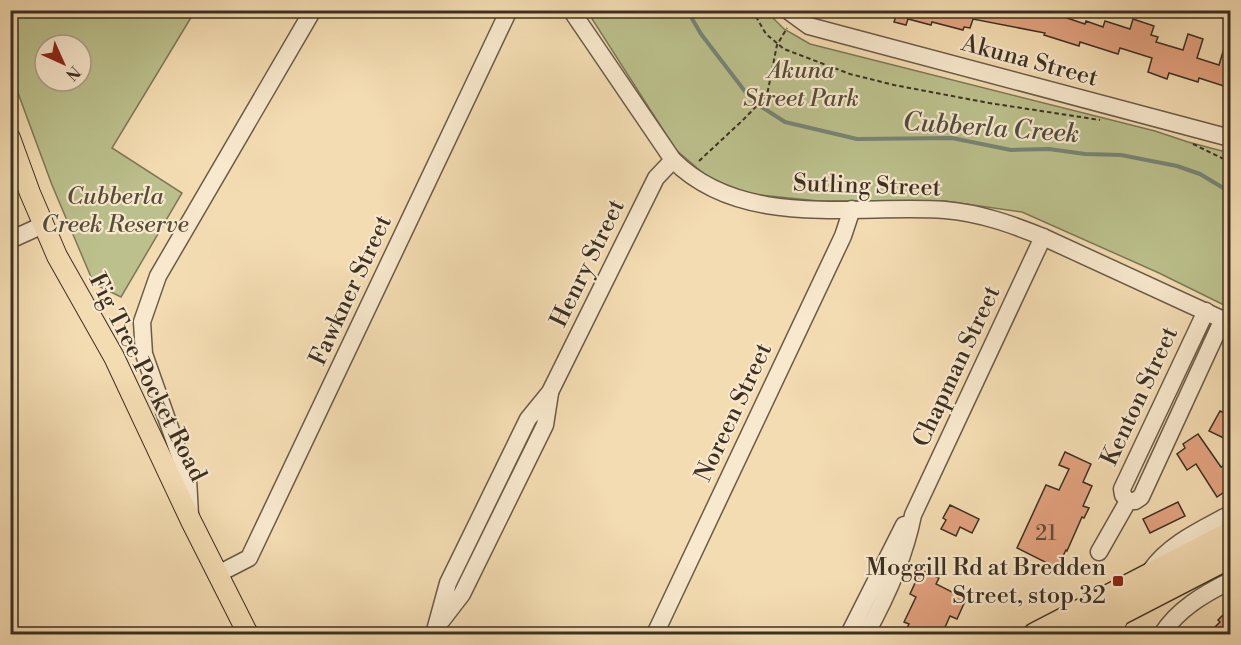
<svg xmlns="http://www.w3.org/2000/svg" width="1241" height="645" viewBox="0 0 1241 645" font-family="'Libre Bodoni',serif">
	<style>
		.green { fill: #bbc08c; stroke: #7c7858; stroke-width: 1.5; fill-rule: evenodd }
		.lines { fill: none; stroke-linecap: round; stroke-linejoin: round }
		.stream { stroke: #768475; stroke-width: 4 }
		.building { fill: #e3a27f; stroke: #3c3023; stroke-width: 1.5 }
		.minor-casing { stroke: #6a5b47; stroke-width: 19 }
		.major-casing { stroke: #3c3023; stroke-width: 22 }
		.highway-casing { stroke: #3c3023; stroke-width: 25 }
		.path { stroke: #3c3023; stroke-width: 2; stroke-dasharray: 4.5 3; stroke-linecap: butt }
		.minor { stroke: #f8e8cd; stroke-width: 16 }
		.major { stroke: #f4dcb2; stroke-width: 20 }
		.highway { stroke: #f4dcb2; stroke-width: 22 }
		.poi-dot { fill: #8f2418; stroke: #f8e8cd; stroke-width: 2 }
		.labels { text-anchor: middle; stroke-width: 4.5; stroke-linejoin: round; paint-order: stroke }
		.number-label { font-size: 21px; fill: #664c3a }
		.street-label { font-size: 24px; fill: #3c3023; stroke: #f8e8cd }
		.park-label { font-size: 24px; font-style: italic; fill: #554d38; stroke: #f8e8cd }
		.poi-label { font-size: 24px; fill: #3c3023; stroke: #f8e8cd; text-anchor: end }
		.water-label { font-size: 26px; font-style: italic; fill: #4f4c3e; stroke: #f8e8cd }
	</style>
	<rect width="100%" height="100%" fill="#f4dcb2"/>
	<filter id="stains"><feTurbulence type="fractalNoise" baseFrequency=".00333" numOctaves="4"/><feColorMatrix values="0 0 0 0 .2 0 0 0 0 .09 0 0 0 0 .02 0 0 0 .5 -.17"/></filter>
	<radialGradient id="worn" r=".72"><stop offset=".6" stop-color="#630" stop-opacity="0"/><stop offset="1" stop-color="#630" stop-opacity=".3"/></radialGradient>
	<g class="green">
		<path d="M11,10L195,11L112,148L182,193L121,297L94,284L52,185L11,74ZM45,45H81V81H45Z"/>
		<polygon points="587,11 766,11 784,29 810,44 1155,131 1188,142 1230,153 1230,308 1159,273 1022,212 945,201 819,201 750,194 710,179 676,150"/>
	</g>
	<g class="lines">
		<polyline class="stream" points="687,10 701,34 747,94 757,104 785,122 857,139 952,138 1011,150 1049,149 1085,154 1121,155 1177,166 1200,174 1230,192"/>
	</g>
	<g class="building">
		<polygon points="889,10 1061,10 1069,13 1067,18 1085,24 1086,21 1103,27 1105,21 1130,29 1133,19 1154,26 1151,35 1158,37 1156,42 1183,50 1188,34 1203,39 1197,58 1219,65 1228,35 1230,35 1230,88 1199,78 1198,82 1169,73 1167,79 1148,72 1152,58 1120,48 1118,54 1080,42 1079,46 1044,35 1045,33 973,19 970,28 964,27 963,30 932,22 931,25 908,19 906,25 894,22 896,16 888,14"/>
		<polygon points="1220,411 1230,416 1230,441 1209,431"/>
		<polygon points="1198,434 1221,467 1223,466 1230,478 1230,488 1217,497 1196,464 1187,470 1177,454 1185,448 1183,444"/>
		<polygon points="1065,452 1091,464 1083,482 1092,486 1083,506 1089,508 1084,518 1082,517 1067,551 1066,550 1057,568 1017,548 1046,485 1059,490 1069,469 1059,465"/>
		<polygon points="1178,502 1185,516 1150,533 1143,519"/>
		<polygon points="950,505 979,519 972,533 960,527 956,536 941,529 946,520 943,518"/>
		<polygon points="921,570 939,578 936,584 966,599 957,619 950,616 942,634 904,634 909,624 904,622 916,597 910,594"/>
		<polygon points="1230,608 1230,634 1208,634 1220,622 1218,620"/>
	</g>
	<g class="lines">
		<defs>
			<g id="minor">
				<path d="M571,10L673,160C743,230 856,204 945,210C980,213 1011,224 1043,237L1230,323"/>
				<polyline points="787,10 809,26 1230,138"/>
				<polyline points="10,240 43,225"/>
				<polyline points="1206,311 1122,489 1123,495 1128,501 1135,501 1141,497 1223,319"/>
				<polyline points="190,515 188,479 144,354 142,322 158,276 313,10"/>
				<polyline points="1099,552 1128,501"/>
				<path d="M1151,570C1170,543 1203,529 1230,514"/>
				<polyline points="218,574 249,558 509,10"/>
				<polyline points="442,620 462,594 545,425 550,393"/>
				<polyline points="434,634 448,583 528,419 550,392 656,178 673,160"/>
				<polyline points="655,634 843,236 852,209"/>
				<polyline points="849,634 904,525"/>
				<path d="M866,634C886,598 905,556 913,515L1043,237"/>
				<path d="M1162,634C1178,609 1204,594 1230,581"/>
			</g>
			<g id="major">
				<polyline points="10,138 30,193 57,256 114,357 191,521 248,634"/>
				<polyline points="1057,623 1068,634"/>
				<polyline points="1111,634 1119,615"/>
			</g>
			<g id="highway">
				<polyline points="1035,634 1230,533"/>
				<polyline points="1081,634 1230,557"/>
			</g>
		</defs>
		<use href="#minor" class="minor-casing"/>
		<use href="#major" class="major-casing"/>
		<use href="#highway" class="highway-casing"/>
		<g class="path">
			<polyline points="752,10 766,34 784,49 850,74 894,85 989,103 1100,120"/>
			<polyline points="1193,144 1230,162"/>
			<polyline points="699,161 744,119 767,95 777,45 787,28"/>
		</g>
		<use href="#minor" class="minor"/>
		<use href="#major" class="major"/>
		<use href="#highway" class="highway"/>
	</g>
	<rect class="poi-dot" x="1112" y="575" width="12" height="12" rx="3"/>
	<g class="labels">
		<g class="number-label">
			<text x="1046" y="540">21</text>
		</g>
		<g class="street-label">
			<text transform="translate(1030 60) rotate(15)" y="8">Akuna Street</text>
			<text transform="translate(867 185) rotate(2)" y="8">Sutling Street</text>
			<text transform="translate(587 263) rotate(-64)" y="8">Henry Street</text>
			<text transform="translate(350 290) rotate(-65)" y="8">Fawkner Street</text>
			<text transform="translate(956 366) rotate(-65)" y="8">Chapman Street</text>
			<text transform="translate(148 377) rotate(63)" y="8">Fig Tree Pocket Road</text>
			<text transform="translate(1139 396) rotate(-65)" y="8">Kenton Street</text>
			<text transform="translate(733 412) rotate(-65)" y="8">Noreen Street</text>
		</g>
		<g class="park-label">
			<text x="801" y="78">Akuna<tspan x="801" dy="28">Street Park</tspan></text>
			<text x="115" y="204">Cubberla<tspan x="115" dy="28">Creek Reserve</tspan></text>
		</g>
		<g class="poi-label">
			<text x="1106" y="575">Moggill Rd at Bredden<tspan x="1106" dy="28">Street, stop 32</tspan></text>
		</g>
		<g class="water-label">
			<text transform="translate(991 127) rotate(4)" y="9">Cubberla Creek</text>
		</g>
	</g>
	<rect width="1241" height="645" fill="none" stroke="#f4dcb2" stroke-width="36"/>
	<rect x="12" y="12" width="1217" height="621" fill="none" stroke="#3c3023" stroke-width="3"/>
	<rect x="18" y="18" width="1205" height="609" fill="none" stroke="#3c3023" stroke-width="1.5"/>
	<g transform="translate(63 63) rotate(135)"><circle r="28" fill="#f8e8cd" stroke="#ad9e89" stroke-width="1.5"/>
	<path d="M0-4.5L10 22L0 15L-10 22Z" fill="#8f2418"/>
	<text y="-9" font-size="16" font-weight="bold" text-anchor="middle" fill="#3c3023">N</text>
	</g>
	<rect width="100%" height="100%" filter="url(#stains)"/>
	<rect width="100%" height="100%" fill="url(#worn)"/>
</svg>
